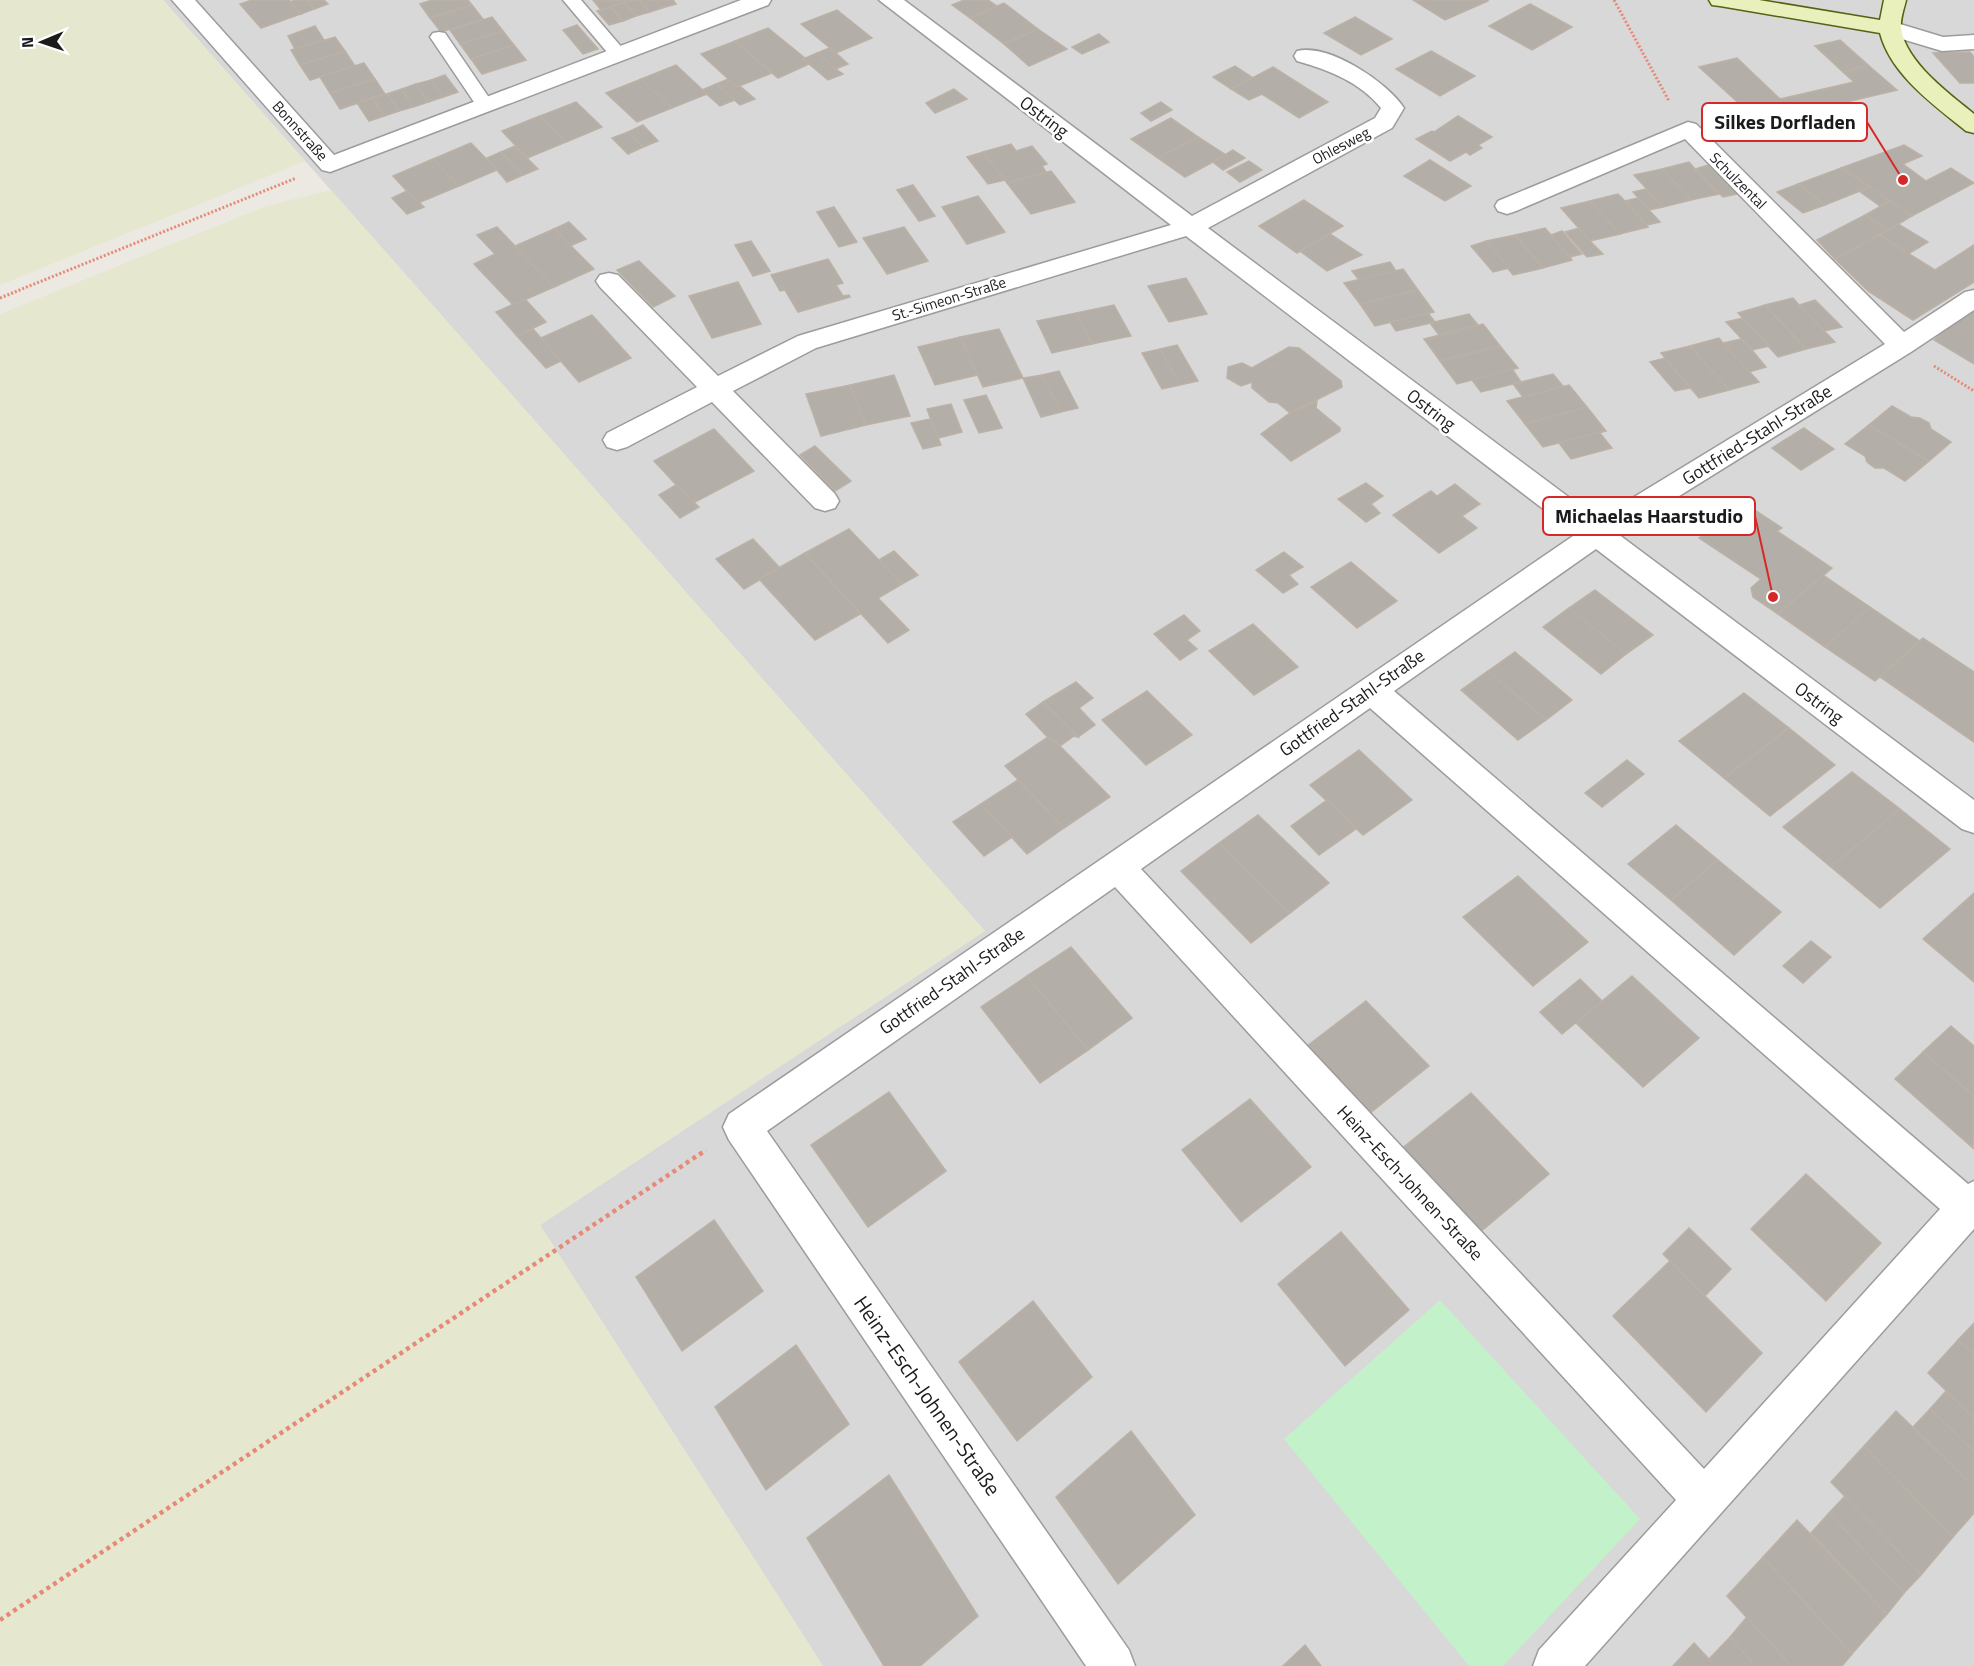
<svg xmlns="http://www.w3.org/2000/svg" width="1974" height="1666" viewBox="0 0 1974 1666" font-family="'Titillium Web',sans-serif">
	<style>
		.residential { fill: #d9d8d8 }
		.farmland { fill: #e5e8cf }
		.park { fill: #c3f1c9 }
		.building { fill: #b4aea8; stroke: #bbb1a6; stroke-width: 1.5 }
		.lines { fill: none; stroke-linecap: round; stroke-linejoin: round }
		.service-casing { stroke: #9c9c9c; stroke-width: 3 }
		.minor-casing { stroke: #9c9c9c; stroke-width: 3 }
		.secondary-casing { stroke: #556212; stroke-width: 3 }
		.path-far1 { stroke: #e78977; stroke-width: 3; stroke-dasharray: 2 2; stroke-linecap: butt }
		.path { stroke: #e78977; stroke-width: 4.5; stroke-dasharray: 4 4; stroke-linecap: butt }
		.service { fill: #fff; fill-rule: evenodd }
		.minor { fill: #fff; fill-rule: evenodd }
		.secondary { fill: #eaf0bb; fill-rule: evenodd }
		.labels { text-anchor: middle; stroke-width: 5; stroke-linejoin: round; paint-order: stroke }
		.far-street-label { font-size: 15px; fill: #1b1b1b; stroke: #fff }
		.street-label { font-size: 18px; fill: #1b1b1b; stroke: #fff }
		.near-street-label { font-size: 21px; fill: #1b1b1b; stroke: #fff }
		.leader { fill: none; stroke: #d62828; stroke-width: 2 }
		.callout-dot { fill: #d62828; stroke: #fff; stroke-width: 2 }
		.callout { fill: #fff; stroke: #d62828; stroke-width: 2 }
		.callout-label { font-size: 20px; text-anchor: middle; font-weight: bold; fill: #1b1b1b }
	</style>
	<rect width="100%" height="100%" fill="#ebe9e2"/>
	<polygon class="residential" points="163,0 1974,0 1974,1666 823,1666 540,1225 985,931"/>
	<g class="farmland">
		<polygon points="0,0 163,0 305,161 0,285"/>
		<polygon points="331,190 985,931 540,1225 823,1666 0,1666 0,314 266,206"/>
	</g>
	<polygon class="park" points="1440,1300 1640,1519 1503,1666 1469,1666 1284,1439"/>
	<g class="building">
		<polygon points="252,0 289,0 301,14 261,28 240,4"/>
		<polygon points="295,0 306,0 314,9 301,14 290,2"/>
		<polygon points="306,0 324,0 328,4 314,9"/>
		<polygon points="432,0 468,0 472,5 430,18 420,4"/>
		<polygon points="593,0 632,0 601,10"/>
		<polygon points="632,0 639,0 650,12 636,16 624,2"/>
		<polygon points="639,0 656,0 662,8 650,12"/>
		<polygon points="656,0 673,0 676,4 662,8"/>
		<polygon points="964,0 988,0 997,6 970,18 952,5"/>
		<polygon points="1413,0 1486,0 1488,1 1445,20"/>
		<polygon points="624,2 636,16 623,21 611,7"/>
		<polygon points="1004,3 1038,29 1004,44 970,18"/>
		<polygon points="1530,4 1572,27 1532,50 1489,26"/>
		<polygon points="472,5 483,19 441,32 430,18"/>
		<polygon points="611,7 623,21 609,25 597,11"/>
		<polygon points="837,10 872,38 836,53 801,24"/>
		<polygon points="492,17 503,31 460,44 450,30"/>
		<polygon points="1355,17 1392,39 1361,55 1324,33"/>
		<polygon points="577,25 598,49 583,54 563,30"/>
		<polygon points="315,26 324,40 295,49 288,36"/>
		<polygon points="768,28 805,58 803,59 809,64 778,78 735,41"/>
		<polygon points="1038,29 1067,49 1029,66 1004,44"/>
		<polygon points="503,31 514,45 471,59 460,44"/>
		<polygon points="1099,34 1109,42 1082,54 1072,47"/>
		<polygon points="335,37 345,51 300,65 291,50"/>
		<polygon points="1840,40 1868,65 1843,72 1815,46"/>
		<polygon points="735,41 772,73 737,87 701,54"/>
		<polygon points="514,45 526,60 482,74 471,59"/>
		<polygon points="829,48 836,53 848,64 836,69 817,53"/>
		<polygon points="345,51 355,66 310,80 300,65"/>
		<polygon points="1431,51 1475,76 1440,96 1396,69"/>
		<polygon points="1970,52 1974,57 1974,83 1960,83 1933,53"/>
		<polygon points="817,53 836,69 843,74 828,80 803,59"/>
		<polygon points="1737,58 1780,99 1854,82 1843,72 1868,65 1897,90 1796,114 1792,111 1756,119 1699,67"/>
		<polygon points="364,63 375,79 330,93 320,77"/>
		<polygon points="676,65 707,94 672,108 641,79"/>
		<polygon points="1235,66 1253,78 1231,89 1213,77"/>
		<polygon points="1273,67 1328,102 1299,118 1262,94 1249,100 1231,89"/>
		<polygon points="445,75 458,92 443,97 431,80"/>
		<polygon points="375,79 385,94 340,109 330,93"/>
		<polygon points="641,79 672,108 637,122 606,93"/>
		<polygon points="728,79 737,87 740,86 755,99 740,105 716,84"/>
		<polygon points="431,80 443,97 428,102 416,84"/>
		<polygon points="416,84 428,102 413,107 402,89"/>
		<polygon points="716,84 735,100 720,106 702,90"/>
		<polygon points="402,89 413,107 399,111 387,94"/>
		<polygon points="954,89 967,99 935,113 926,103"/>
		<polygon points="387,94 399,111 384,116 372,98"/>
		<polygon points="372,98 384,116 369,121 357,103"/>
		<polygon points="576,102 602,127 566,142 540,116"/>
		<polygon points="1161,102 1172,110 1151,121 1141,113"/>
		<polygon points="540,116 566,142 527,158 502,131"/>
		<polygon points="1458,116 1492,137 1478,145 1482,148 1470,155 1466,152 1450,161 1416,139 1432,131 1434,132"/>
		<polygon points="1171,118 1198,137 1158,158 1131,139"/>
		<polygon points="643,125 658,141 643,147 628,132"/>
		<polygon points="628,132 643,147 628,154 612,138"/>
		<polygon points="1198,137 1226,155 1185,177 1158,158"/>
		<polygon points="471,143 497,170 459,186 433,159"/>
		<polygon points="1011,144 1016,151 1032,146 1047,164 1042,166 1046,172 1007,183 983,152"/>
		<polygon points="1904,145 1922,156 1903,164 1926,181 1951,168 1974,183 1912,216 1841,168"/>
		<polygon points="515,146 538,169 523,175 501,152"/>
		<polygon points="1233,150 1245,158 1223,170 1213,162"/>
		<polygon points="501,152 523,175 507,182 487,158"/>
		<polygon points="983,152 1005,180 988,184 967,157"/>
		<polygon points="433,159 459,186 418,203 393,176"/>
		<polygon points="1430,160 1471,186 1445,201 1404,176"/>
		<polygon points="1249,161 1262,170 1240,182 1227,172"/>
		<polygon points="1689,162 1695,169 1719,194 1691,200 1662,169"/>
		<polygon points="1708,165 1737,194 1723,197 1695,169"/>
		<polygon points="1841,168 1870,187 1825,205 1798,184"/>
		<polygon points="1662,169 1691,200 1663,207 1634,175"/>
		<polygon points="1051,171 1075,202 1031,214 1007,183"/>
		<polygon points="1798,184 1825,205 1803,213 1777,192"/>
		<polygon points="913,185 935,216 919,221 897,190"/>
		<polygon points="1870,187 1890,201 1880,206 1859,191"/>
		<polygon points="1646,189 1663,207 1649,210 1633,192"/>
		<polygon points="407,191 424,207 407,214 392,198"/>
		<polygon points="1618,194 1625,201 1648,227 1620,234 1590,201"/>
		<polygon points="978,196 1005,232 967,244 942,207"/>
		<polygon points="1638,198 1660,222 1647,225 1625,201"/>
		<polygon points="1304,200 1343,226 1297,253 1259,226"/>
		<polygon points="1590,201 1620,234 1590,241 1561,208"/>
		<polygon points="1890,201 1912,216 1888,230 1865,215"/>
		<polygon points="834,207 857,242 839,247 817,212"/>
		<polygon points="1865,215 1888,230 1835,259 1817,240"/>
		<polygon points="569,222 586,239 570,246 554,229"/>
		<polygon points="1898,224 1928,242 1908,254 1879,235"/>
		<polygon points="497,227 515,246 554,287 513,305 474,264 495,254 477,235"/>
		<polygon points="904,227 928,261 887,274 863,238"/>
		<polygon points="1545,228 1570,257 1572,260 1543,268 1515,235"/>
		<polygon points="1579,228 1590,241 1603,254 1587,257 1565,232"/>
		<polygon points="554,229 594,269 554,287 515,246"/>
		<polygon points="1562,231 1582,254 1570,257 1551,235"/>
		<polygon points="1330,234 1362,255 1327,271 1300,251"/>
		<polygon points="1515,235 1543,268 1513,275 1486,241"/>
		<polygon points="1879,235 1935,270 1974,245 1974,282 1913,320 1868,291 1835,259"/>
		<polygon points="751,241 770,271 753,276 735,245"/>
		<polygon points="1486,241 1509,268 1493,272 1471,246"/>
		<polygon points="828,259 843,283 836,285 843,296 849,295 850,297 798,312 785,290 780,291 771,275"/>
		<polygon points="639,261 675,296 653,307 617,270"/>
		<polygon points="1390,262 1396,271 1359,280 1352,271"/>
		<polygon points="1403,269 1418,290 1360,304 1344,283"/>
		<polygon points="1186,278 1207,314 1169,322 1148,286"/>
		<polygon points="738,282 761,324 712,338 689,296"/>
		<polygon points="1418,290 1434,312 1375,326 1360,304"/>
		<polygon points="1793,298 1799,305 1835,342 1806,349 1765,305"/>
		<polygon points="525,299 546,322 517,336 496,312"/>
		<polygon points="1815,300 1842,327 1824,331 1799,305"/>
		<polygon points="1114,305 1131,336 1092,344 1076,313"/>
		<polygon points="1765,305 1806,349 1778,357 1738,313"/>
		<polygon points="1974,306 1974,364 1934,340"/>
		<polygon points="1076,313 1092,344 1052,353 1037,321"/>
		<polygon points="1428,313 1435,322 1396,331 1390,322"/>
		<polygon points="1469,314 1478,325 1439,335 1430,323"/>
		<polygon points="592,315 631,358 579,382 541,338"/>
		<polygon points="1743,318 1769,346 1752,350 1726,322"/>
		<polygon points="1483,324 1500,346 1440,361 1424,339"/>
		<polygon points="533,329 541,338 561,361 546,368 517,336"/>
		<polygon points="999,329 1023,378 983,387 960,337"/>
		<polygon points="960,337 978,375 935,385 918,347"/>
		<polygon points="1719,338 1723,343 1759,382 1729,390 1690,346"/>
		<polygon points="1741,339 1752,350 1766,367 1749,372 1723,343"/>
		<polygon points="1177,345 1198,381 1180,385 1160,349"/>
		<polygon points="1500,346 1518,368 1457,384 1440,361"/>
		<polygon points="1690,346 1729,390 1699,398 1661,353"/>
		<polygon points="1289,347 1299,348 1341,381 1342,387 1290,413 1278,403 1269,402 1252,388 1252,382 1241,386 1227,378 1228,367 1242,363 1252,368"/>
		<polygon points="1160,349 1180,385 1162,389 1142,353"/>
		<polygon points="1665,358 1690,388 1675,391 1650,362"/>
		<polygon points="1512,369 1521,382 1481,392 1472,380"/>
		<polygon points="1059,371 1078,408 1061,412 1042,375"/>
		<polygon points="1553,374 1563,386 1523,397 1513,384"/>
		<polygon points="894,375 910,416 866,425 850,385"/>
		<polygon points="1042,375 1061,412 1041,417 1023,378"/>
		<polygon points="850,385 866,425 821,436 806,394"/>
		<polygon points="1569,385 1587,407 1525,424 1507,401"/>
		<polygon points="986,395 1002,428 979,433 964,400"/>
		<polygon points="1317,401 1316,408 1340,428 1340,431 1291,461 1261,434 1290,413"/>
		<polygon points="951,404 962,432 938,438 927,409"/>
		<polygon points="1892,406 1911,417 1920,418 1929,423 1931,429 1951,442 1929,461 1869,425"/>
		<polygon points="1587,407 1606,431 1543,447 1525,424"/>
		<polygon points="930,419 941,445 923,449 911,423"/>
		<polygon points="1869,425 1929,461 1905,481 1884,468 1875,468 1867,462 1865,456 1845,444"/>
		<polygon points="1804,428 1834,449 1801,470 1772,448"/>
		<polygon points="714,429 754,471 693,503 654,461"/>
		<polygon points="1599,432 1612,448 1571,459 1559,443"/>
		<polygon points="815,446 851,481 835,491 800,455"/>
		<polygon points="1366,483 1383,496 1371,504 1380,513 1366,522 1338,499"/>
		<polygon points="1455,484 1480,504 1462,516 1477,528 1439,553 1393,515 1431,491 1437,496"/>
		<polygon points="676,485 699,507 680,518 659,495"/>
		<polygon points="1744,503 1782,528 1777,531 1832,568 1778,614 1753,597 1751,588 1761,579 1699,538"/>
		<polygon points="849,529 902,584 878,598 909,630 888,643 805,553"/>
		<polygon points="753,539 780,568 744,589 716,559"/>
		<polygon points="894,551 918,575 902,584 879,560"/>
		<polygon points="1284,552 1303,567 1289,575 1298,584 1283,593 1256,570"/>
		<polygon points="805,553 860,614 815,640 759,579"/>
		<polygon points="1351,562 1397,601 1357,628 1311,587"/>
		<polygon points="1823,575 1870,607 1825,647 1778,614"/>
		<polygon points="1595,590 1653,635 1626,654 1569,608"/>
		<polygon points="1870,607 1920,641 1875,681 1825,647"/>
		<polygon points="1569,608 1626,654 1601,674 1543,627"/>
		<polygon points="1184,615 1200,631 1187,640 1197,649 1180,660 1154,634"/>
		<polygon points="1253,624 1298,667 1254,695 1209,651"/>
		<polygon points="1923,638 1974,672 1974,742 1880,677"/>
		<polygon points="1515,652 1572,700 1546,720 1488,671"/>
		<polygon points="1488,671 1546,720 1518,740 1461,690"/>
		<polygon points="1076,682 1093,698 1079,708 1095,725 1078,737 1043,702"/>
		<polygon points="1147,691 1192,735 1146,765 1102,720"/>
		<polygon points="1744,693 1789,728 1724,778 1679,741"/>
		<polygon points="1043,702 1078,737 1074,736 1060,746 1054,740 1052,742 1026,714"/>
		<polygon points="1789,728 1835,765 1770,816 1724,778"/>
		<polygon points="1048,737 1060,746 1110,797 1064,828 1005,766"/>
		<polygon points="1359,750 1412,800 1363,835 1310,785"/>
		<polygon points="1627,760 1644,774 1602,807 1585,793"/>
		<polygon points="1852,772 1900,809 1831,867 1783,827"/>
		<polygon points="1018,780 1064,828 1027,854 981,804"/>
		<polygon points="1327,800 1356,829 1319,855 1291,826"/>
		<polygon points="981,804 1012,837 984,856 953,822"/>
		<polygon points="1900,809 1950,849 1880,908 1831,867"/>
		<polygon points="1258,815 1329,883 1290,913 1219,843"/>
		<polygon points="1676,825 1718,860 1671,900 1628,864"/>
		<polygon points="1219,843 1290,913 1251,943 1181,871"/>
		<polygon points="1718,860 1781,912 1734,955 1671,900"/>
		<polygon points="1518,876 1588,942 1533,986 1463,917"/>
		<polygon points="1974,893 1974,982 1923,939"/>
		<polygon points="1811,941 1831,957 1803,983 1783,966"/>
		<polygon points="1071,947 1132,1018 1088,1050 1027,976"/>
		<polygon points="1027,976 1088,1050 1040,1083 981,1007"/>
		<polygon points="1632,976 1699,1038 1643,1087 1576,1023"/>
		<polygon points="1580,979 1602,1001 1562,1034 1540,1012"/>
		<polygon points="1366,1001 1429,1066 1369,1114 1307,1046"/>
		<polygon points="1951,1026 1974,1046 1974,1096 1923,1052"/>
		<polygon points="1923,1052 1974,1096 1973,1148 1895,1079"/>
		<polygon points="889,1092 946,1171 868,1227 811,1145"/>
		<polygon points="1471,1093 1549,1174 1478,1234 1401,1149"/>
		<polygon points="1250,1099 1311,1167 1241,1222 1182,1150"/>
		<polygon points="1806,1174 1881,1243 1826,1301 1751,1229"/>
		<polygon points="714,1220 763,1291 682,1351 636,1277"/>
		<polygon points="1689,1228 1731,1269 1705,1296 1663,1254"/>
		<polygon points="1341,1232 1409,1310 1345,1366 1278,1284"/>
		<polygon points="1670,1261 1762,1353 1706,1412 1613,1316"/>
		<polygon points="1033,1301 1092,1377 1017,1441 959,1362"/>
		<polygon points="1974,1323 1974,1354 1958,1340"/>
		<polygon points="1958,1340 1974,1354 1974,1418 1928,1373"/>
		<polygon points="796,1345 849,1424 766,1490 715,1407"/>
		<polygon points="1946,1391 1974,1418 1974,1451 1930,1409"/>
		<polygon points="1930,1409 1974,1451 1974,1487 1913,1427"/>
		<polygon points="1896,1411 1974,1487 1974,1513 1953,1537 1864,1446"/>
		<polygon points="1131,1431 1195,1515 1118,1584 1056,1497"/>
		<polygon points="1864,1446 1953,1537 1921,1575 1831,1482"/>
		<polygon points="889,1475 978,1616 920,1666 884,1666 807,1538"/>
		<polygon points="1845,1496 1921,1575 1904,1593 1829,1513"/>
		<polygon points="1829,1513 1904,1593 1887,1614 1811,1533"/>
		<polygon points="1797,1520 1887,1614 1852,1654 1763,1557"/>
		<polygon points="1763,1557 1852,1654 1842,1666 1791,1666 1727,1596"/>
		<polygon points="1747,1617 1791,1666 1755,1666 1730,1637"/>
		<polygon points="1730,1637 1755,1666 1715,1666 1709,1659"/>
		<polygon points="1694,1643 1709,1659 1715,1666 1673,1666"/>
		<polygon points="1305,1645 1321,1666 1283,1666"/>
	</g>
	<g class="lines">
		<defs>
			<g id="service">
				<polygon points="563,0 581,0 624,50 627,54 624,58 612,58"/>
				<polygon points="439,32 445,33 494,105 492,109 478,109 476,105 430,37 433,33"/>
			</g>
			<g id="minor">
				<polygon points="172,0 195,0 334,155 741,0 771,0 768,5 330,172 322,170"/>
				<path d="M879,0H904L1192,216L1375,118L1381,108C1360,82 1329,70 1297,61L1294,56L1297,51C1329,43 1387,82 1404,108L1392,128L1208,228L1598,519L1885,344L1685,139L1516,211L1507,214L1498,211L1495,206L1498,201L1688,122L1696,124L1904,332L1965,292L1974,290V310L1911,352L1618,534L1974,800V833L1962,829L1596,549L1394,691L1968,1184L1974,1181V1229L1585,1666H1533L1539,1650L1676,1500L1115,887L767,1131L1129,1650L1135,1666H1086L729,1140L723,1127L729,1114L1576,534L1186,236L816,348L733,391L835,494L839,501L835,508L825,511L815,508L712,402L627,447L617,450L607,447L603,440L607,433L697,387L600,287L596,281L600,275L609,273L618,275L718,376L798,336L1171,225ZM1370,708L1940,1209L1704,1469L1141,869Z"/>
				<polygon points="1890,21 1943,37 1974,35 1974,49 1942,51 1882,33 1879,28 1882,23"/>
			</g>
			<path id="secondary" d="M1709,0H1759L1880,20L1884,0H1906C1904,9 1900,19 1901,28C1905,62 1950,94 1974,114V133L1966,131C1934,105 1891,75 1880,33L1720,6L1712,5Z"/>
		</defs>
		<use href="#service" class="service-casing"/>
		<use href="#minor" class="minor-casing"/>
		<use href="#secondary" class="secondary-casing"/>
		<g class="path-far1">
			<polyline points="1614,0 1669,101"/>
			<polyline points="0,298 296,178"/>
			<polyline points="1934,366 1974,391"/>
		</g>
		<polyline class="path" points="0,1620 706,1150"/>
		<use href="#service" class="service"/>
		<use href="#minor" class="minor"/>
		<use href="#secondary" class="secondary"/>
	</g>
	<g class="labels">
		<g class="far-street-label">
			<text transform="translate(300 131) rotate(48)" y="5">Bonnstraße</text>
			<text transform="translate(1341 146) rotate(-28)" y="5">Ohlesweg</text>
			<text transform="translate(1738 181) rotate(45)" y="5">Schulzental</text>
			<text transform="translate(949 299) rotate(-17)" y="5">St.-Simeon-Straße</text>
		</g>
		<g class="street-label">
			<text transform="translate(1044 117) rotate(37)" y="6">Ostring</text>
			<text transform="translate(1431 410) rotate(37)" y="6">Ostring</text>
			<text transform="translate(1757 435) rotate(-32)" y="6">Gottfried-Stahl-Straße</text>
			<text transform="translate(1352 703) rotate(-35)" y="6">Gottfried-Stahl-Straße</text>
			<text transform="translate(1819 703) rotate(37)" y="6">Ostring</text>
			<text transform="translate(952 981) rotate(-35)" y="6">Gottfried-Stahl-Straße</text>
			<text transform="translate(1410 1183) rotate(47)" y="6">Heinz-Esch-Johnen-Straße</text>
		</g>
		<g class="near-street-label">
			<text transform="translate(927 1396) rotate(55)" y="7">Heinz-Esch-Johnen-Straße</text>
		</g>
	</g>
	<path class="leader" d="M1903 180L1867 122M1773 597L1755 516"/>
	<g class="callout-dot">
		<circle cx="1903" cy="180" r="6"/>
		<circle cx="1773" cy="597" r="6"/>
	</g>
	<g class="callout">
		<rect x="1702" y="103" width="165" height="38" rx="6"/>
		<rect x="1543" y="497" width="212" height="38" rx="6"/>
	</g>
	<g class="callout-label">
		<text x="1785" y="129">Silkes Dorfladen</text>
		<text x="1649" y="523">Michaelas Haarstudio</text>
	</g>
	<g transform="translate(42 42) rotate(268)" stroke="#ffffff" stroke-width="4.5" paint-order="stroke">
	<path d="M0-4.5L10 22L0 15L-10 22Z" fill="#1b1b1b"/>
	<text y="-9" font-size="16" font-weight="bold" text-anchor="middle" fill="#1b1b1b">N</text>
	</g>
</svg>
